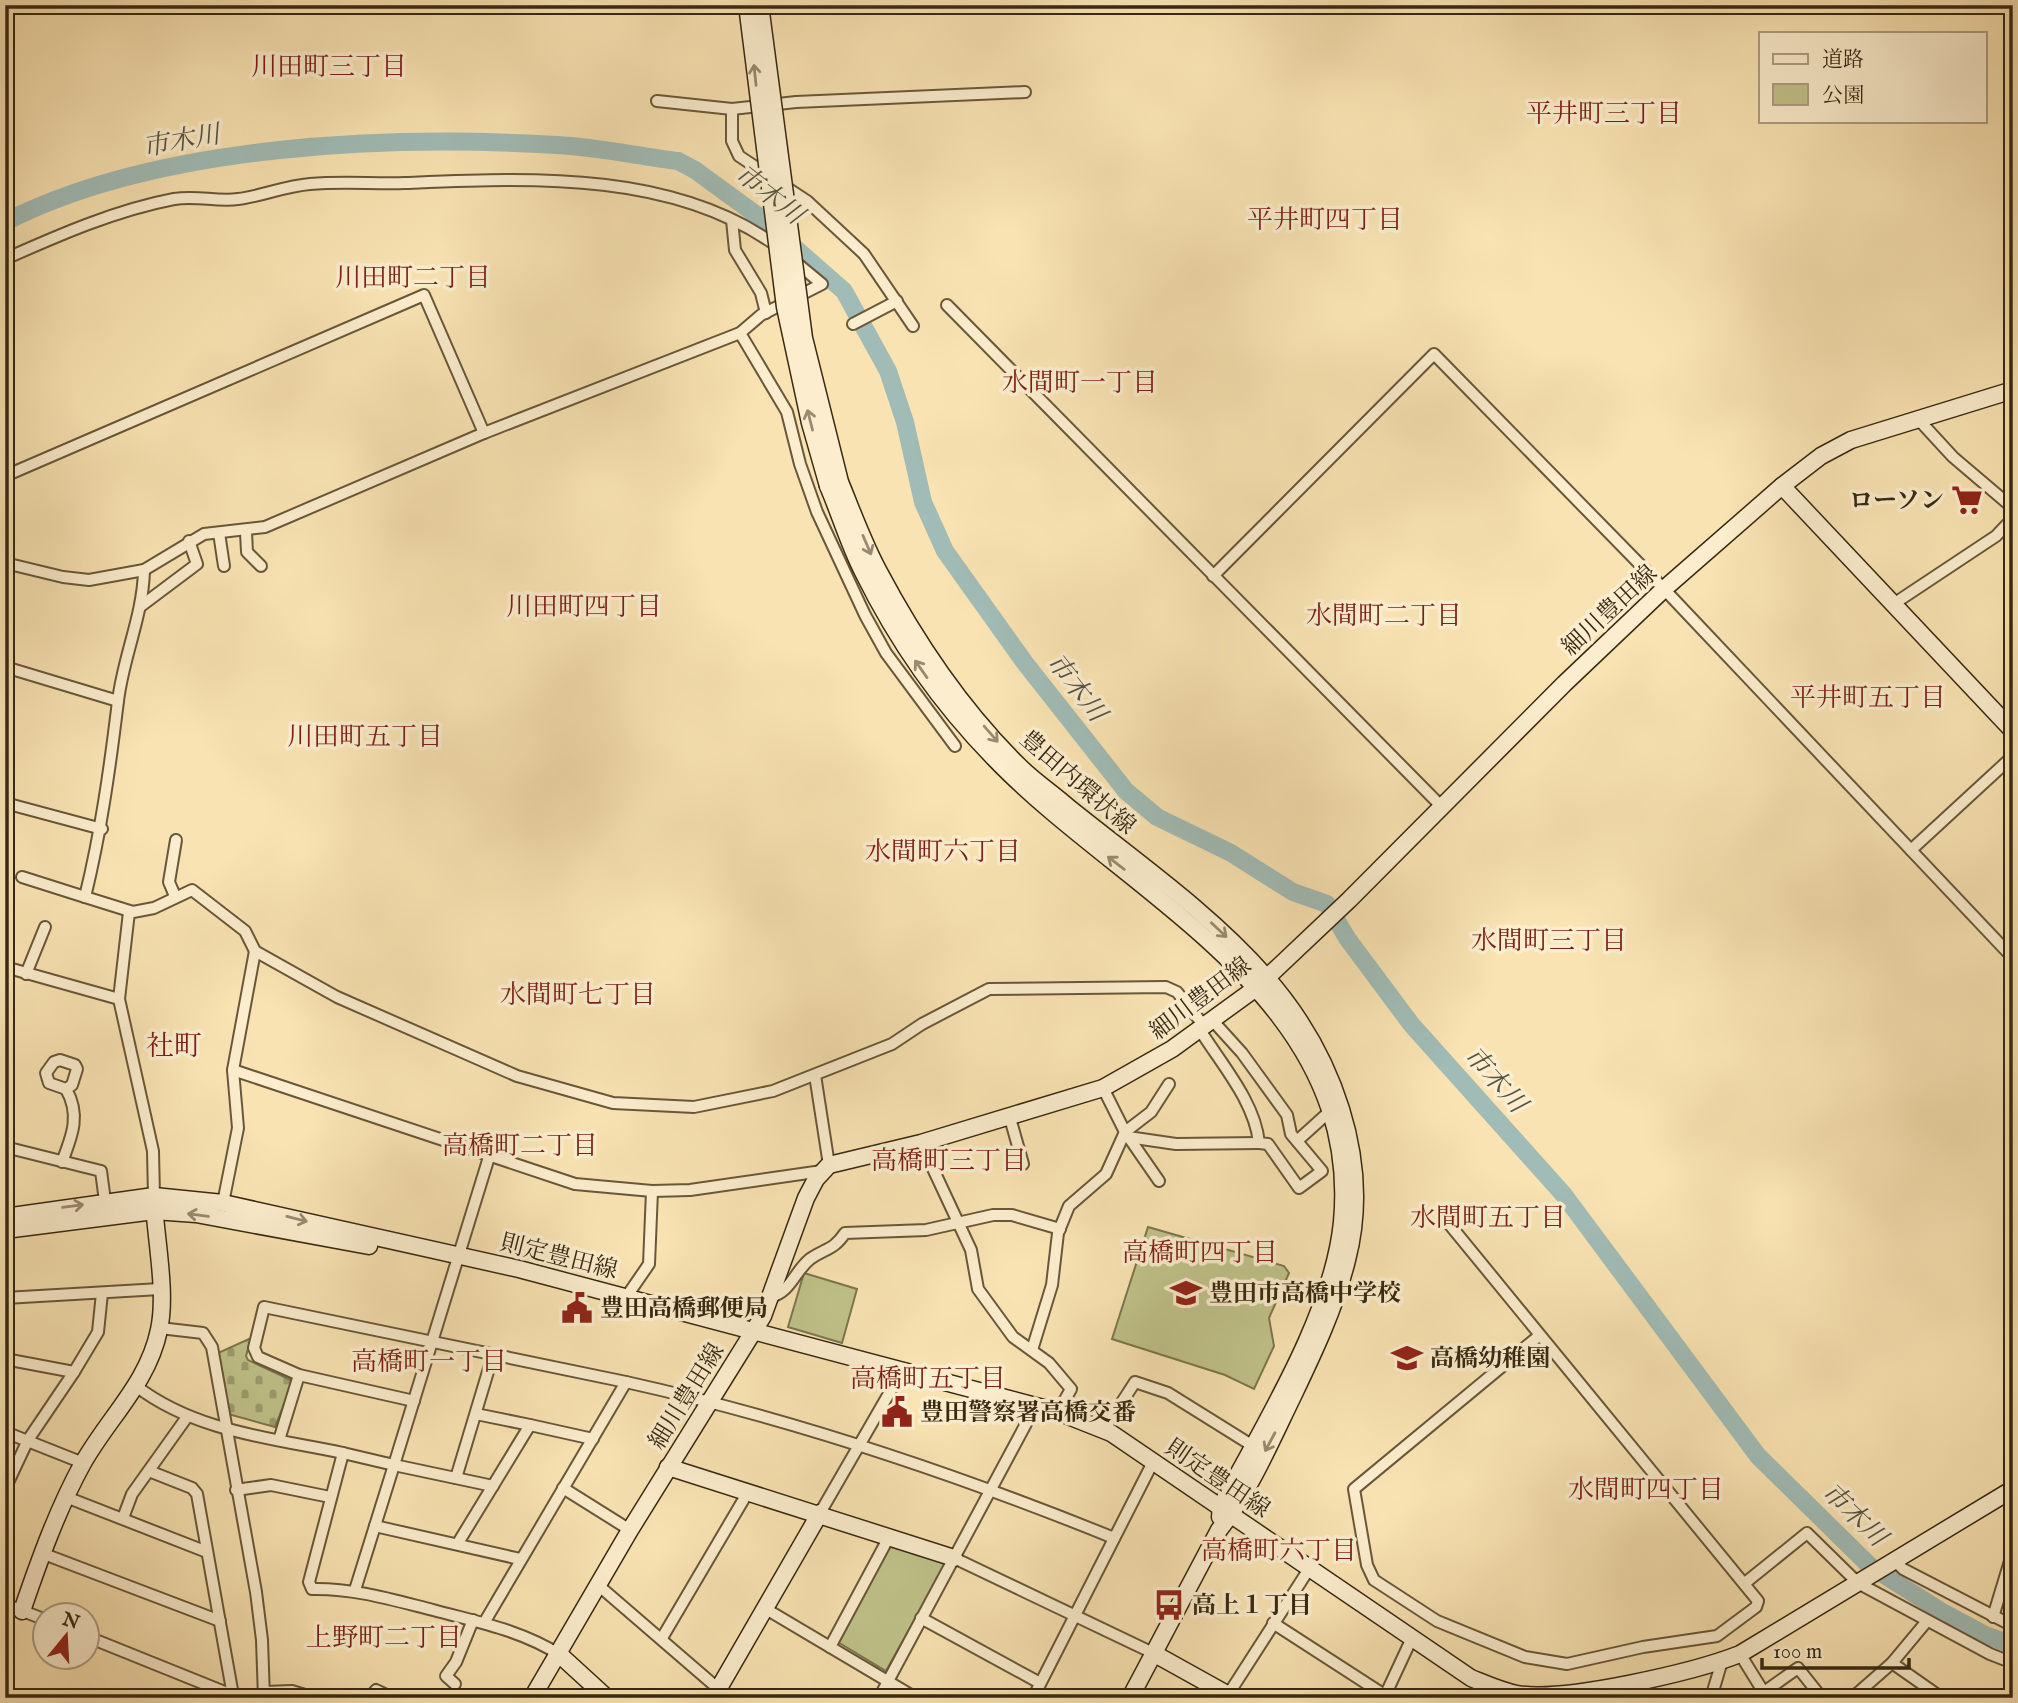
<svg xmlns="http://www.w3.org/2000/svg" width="2018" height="1703" viewBox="0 0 2018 1703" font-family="'IM FELL English','Noto Serif JP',serif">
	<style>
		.green { fill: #c0c38a; stroke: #7c764e; stroke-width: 2 }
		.cemetery { fill: url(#cemetery-stones); stroke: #7c764e; stroke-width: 2 }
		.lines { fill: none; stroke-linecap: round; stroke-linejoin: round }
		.river { stroke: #a1bcb6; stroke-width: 18 }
		.street-casing { stroke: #68573a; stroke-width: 14 }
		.secondary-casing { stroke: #372812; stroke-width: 19 }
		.street { stroke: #fbedcd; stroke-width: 10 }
		.secondary { stroke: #fbedcd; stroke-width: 16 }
		.secondary-bridge-casing { stroke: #372812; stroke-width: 19; stroke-linecap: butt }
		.secondary-bridge { stroke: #fbedcd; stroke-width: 16 }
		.oneway { stroke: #998a70 }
		.labels { text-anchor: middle; stroke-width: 7; stroke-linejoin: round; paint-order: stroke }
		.poi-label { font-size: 24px; font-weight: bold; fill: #372812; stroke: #fbedcd; text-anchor: start }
		.street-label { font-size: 24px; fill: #372812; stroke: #fbedcd }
		.neighbourhood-label { font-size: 26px; fill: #7a1f14; stroke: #fbedcd }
		.water-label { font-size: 26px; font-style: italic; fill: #575443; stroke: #fbedcd }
		.quarter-label { font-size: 28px; fill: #7a1f14; stroke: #fbedcd }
	</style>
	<defs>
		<pattern id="cemetery-stones" width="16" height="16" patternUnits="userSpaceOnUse" patternTransform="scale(1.75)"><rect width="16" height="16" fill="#c0c38a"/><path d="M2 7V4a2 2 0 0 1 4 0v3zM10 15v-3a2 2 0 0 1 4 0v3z" fill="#9d9e6f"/></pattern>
	</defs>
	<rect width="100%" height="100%" fill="#f9e3b2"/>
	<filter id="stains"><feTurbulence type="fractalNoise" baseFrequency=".00286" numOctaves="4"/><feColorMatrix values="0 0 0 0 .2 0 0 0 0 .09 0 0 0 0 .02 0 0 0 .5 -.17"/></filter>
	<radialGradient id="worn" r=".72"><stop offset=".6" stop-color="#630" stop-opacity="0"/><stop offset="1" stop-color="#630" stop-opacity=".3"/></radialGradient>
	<g class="green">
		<polygon points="1148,1227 1284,1266 1289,1273 1269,1318 1274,1346 1254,1389 1225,1375 1112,1339"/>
		<polygon points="804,1273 857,1289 842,1343 788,1327"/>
		<polygon points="891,1544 947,1562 886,1671 836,1641"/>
	</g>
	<polygon class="cemetery" points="251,1338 246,1356 248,1360 293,1381 275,1427 228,1414 218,1353"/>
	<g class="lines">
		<path class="river" d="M5,222C158,144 388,135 557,145C597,147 638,156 678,161L695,170L762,219L844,291L888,371L905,422L923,502L945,551L1025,663L1126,791L1157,817L1231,853L1293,892L1327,904L1347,938L1411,1024L1564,1195L1758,1456L1870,1566L1944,1613L1985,1635L2013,1645"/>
		<defs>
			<g id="street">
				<polyline points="657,101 732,109 796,102 1025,92"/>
				<polyline points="732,109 732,141 739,156 807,201 864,254 913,326"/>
				<polyline points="732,220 735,250 761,293 766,313"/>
				<path d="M5,259C59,235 116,210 174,199C196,195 217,202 238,199C262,196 285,186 310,184C342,181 373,184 405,183C528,178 674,170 778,247"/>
				<polyline points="947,305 1442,807"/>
				<polyline points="853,324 897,301"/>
				<polyline points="740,333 787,412 800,464 817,512 865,615 886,653 955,746"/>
				<polyline points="1918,419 1953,457 2013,508"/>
				<polyline points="5,476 424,295 484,433"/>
				<polyline points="246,532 247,552 261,566"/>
				<polyline points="219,533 224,566"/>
				<polyline points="5,563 63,577 89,580 144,570 204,534 265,527 484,433 740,333 761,315 822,284 793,260"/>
				<path d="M144,570C143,616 123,657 118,701C110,767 101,832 85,897L133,912L154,908L192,890L245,931L255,951L337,997L517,1076L613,1103L694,1107L773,1091L892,1044L922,1024L989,989L1166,987L1177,992L1205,1027"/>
				<polyline points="1213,576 1434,354 1664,589 2013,958"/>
				<polyline points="1892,605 1996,536 2013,518"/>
				<polyline points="141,606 197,564 189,541"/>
				<polyline points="5,667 118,701"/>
				<polyline points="5,803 102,829"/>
				<polyline points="1911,850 2013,756"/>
				<polyline points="22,877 85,897"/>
				<polyline points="175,896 169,882 176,840"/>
				<polyline points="129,912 119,999 153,1151 154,1196"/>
				<polyline points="5,967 119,999"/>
				<polyline points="26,974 45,927"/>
				<path d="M1200,1030C1222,1065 1255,1102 1259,1143L1268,1144L1299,1188L1322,1171L1291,1134L1287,1115L1242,1053L1213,1021"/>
				<polyline points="233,1070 575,1184 652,1191 690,1190 822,1171"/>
				<polyline points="815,1075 829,1165"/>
				<polyline points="1103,1088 1125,1132 1159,1181"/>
				<polyline points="1010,1118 1023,1164"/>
				<polyline points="1128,1137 1176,1144 1259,1143"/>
				<polyline points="1297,1141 1329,1112"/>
				<polyline points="921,1143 971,1250 978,1289 1013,1337 1049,1363 1071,1389 1058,1412"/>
				<polyline points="5,1147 101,1171 105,1201"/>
				<path d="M489,1157L394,1465L343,1453L309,1582L312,1589C354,1588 393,1600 433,1610C477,1622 521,1630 560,1655"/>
				<path d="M62,1162C72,1136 81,1115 66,1089L49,1083L46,1073L54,1062L60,1060L75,1065L77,1069L72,1085L66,1089"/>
				<polyline points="223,1203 238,1128 233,1070 255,951"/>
				<polyline points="1450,1225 1758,1601 1756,1607 1717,1636 1643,1647 1567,1664 1525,1657 1437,1621 1374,1580 1367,1565 1354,1489 1540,1335"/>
				<polyline points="627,1296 649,1264 652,1191"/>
				<path d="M770,1297C791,1292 794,1272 810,1259C825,1248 833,1251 845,1233L926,1230L993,1215H1012L1060,1229"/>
				<polyline points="5,1298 160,1289"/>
				<polyline points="160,1328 203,1333 212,1347 256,1592 262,1640 264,1698"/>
				<polyline points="1032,1350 1052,1285 1058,1233 1069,1206 1106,1174 1125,1132 1151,1112 1169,1084"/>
				<polyline points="5,1359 74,1372 28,1440 5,1489"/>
				<polyline points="74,1372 98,1332 102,1293"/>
				<path d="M136,1386C196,1432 272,1438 343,1453"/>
				<polyline points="414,1401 299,1375 258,1357 254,1348 264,1307 626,1382"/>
				<polyline points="476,1414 530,1425"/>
				<polyline points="1104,1430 1135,1382 1168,1393 1253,1446"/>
				<polyline points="5,1432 83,1463"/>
				<polyline points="279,1440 299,1375"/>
				<polyline points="456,1478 493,1355"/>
				<polyline points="563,1488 630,1530"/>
				<polyline points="236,1490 271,1485 330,1497"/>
				<polyline points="66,1497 207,1552"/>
				<polyline points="820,1513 902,1371"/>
				<polyline points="123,1518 132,1494 187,1417"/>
				<polyline points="375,1526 520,1559"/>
				<polyline points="458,1543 530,1425 593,1439"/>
				<polyline points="44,1554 220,1621"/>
				<polyline points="954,1558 1153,1653"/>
				<polyline points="1895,1561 1903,1569 2013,1626"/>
				<polyline points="1745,1583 1807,1533 1858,1583 1990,1654 2013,1663"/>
				<polyline points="598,1585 729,1698"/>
				<polyline points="355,1590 394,1465 493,1486"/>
				<polyline points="5,1604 46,1620"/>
				<polyline points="766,1609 916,1698"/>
				<polyline points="1993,1617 2013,1551"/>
				<polyline points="921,1618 1040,1683"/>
				<path d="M484,1623L626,1382C793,1419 956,1474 1114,1538"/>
				<polyline points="1273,1623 1389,1698"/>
				<polyline points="88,1637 227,1693 232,1690 197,1494 192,1488 149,1471"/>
				<polyline points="662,1638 748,1492"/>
				<polyline points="830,1647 889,1537"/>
				<polyline points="1740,1654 1766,1696"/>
				<polyline points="1892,1663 1942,1698"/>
				<polyline points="455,1684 446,1676 456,1662 473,1620"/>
				<polyline points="264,1692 292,1691 315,1698"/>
				<polyline points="1764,1692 1798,1668 1822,1698"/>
				<polyline points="369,1698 376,1690 393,1698"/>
				<polyline points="879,1698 1035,1407"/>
				<polyline points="1033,1698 1153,1462"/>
				<polyline points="1226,1698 1309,1569"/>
				<polyline points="1384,1698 1411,1640"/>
				<polyline points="1711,1698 1722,1661"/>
				<polyline points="1852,1698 1892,1663 1927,1621"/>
			</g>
			<g id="secondary">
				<path d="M840,482C852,511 863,542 878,570C915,640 962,710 1019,766C1034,781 1052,793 1068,807C1135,861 1209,912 1266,977C1332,1052 1373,1160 1347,1260C1335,1308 1314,1352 1293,1396C1271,1441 1250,1491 1219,1530L1130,1698"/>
				<path d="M828,486C840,514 849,545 863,572C897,641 942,705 995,759C1127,896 1363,996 1342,1222C1333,1315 1264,1424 1221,1506L1220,1517"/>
				<polyline points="1782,486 2013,731"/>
				<path d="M5,1217L154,1196L223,1203L519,1269L1058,1412L1111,1433L1471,1678C1486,1684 1501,1691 1517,1694C1565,1702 1694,1672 1740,1654L2013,1489"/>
				<polyline points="5,1230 154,1211 196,1214 369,1246"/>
				<polyline points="668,1467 954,1558"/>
				<path d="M22,1611C39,1561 58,1508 83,1463C109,1417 148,1383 159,1330C167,1293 156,1241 154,1203"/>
				<polyline points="1153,1653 1234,1698"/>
				<polyline points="560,1655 607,1698"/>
				<polyline points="719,1688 820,1513"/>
				<polyline points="532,1698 630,1530 763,1316 806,1198 816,1179 829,1165 921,1143 1103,1088 1172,1049 1256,988 1349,900 1564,684 1664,589 1782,486 1821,456 1851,440 2013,390"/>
			</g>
		</defs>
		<use href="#street" class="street-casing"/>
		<use href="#secondary" class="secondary-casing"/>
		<use href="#street" class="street"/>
		<use href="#secondary" class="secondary"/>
		<defs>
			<g id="secondary-bridge">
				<polyline points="747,5 785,307 810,423 828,486"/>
				<polyline points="760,5 804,338 840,482"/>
			</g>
		</defs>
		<use href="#secondary-bridge" class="secondary-bridge-casing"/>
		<use href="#secondary-bridge" class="secondary-bridge"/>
	</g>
	<defs><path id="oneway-shaft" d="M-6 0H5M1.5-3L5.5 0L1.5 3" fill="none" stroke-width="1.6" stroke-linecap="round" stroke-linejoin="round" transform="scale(1.75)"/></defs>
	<g class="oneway">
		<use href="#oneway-shaft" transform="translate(755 75) rotate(-96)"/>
		<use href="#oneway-shaft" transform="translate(810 420) rotate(-104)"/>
		<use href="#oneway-shaft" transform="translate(867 545) rotate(67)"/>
		<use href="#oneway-shaft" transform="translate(921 669) rotate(-125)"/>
		<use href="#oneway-shaft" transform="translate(991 734) rotate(49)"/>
		<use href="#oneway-shaft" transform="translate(1116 863) rotate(-142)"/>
		<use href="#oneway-shaft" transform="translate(1219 930) rotate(43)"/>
		<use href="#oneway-shaft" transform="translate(73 1206) rotate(-8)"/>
		<use href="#oneway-shaft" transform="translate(198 1215) rotate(-172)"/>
		<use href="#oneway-shaft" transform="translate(297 1219) rotate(14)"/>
		<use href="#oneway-shaft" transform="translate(1270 1442) rotate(118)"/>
	</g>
	<defs>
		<symbol id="supermarket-bare" viewBox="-9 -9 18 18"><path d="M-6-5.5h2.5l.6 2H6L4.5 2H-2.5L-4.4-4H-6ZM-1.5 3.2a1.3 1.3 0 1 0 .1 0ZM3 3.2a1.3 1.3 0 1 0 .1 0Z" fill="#8f2418" stroke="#fbedcd" stroke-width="2.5" paint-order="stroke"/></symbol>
		<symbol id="school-bare" viewBox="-9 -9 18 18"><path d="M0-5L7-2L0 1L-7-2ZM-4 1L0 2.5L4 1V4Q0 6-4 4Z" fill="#8f2418" stroke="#fbedcd" stroke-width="2.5" paint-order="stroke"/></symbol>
		<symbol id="civic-bare" viewBox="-9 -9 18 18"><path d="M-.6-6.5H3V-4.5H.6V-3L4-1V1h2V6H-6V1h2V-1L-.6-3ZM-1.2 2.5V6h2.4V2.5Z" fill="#8f2418" stroke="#fbedcd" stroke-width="2.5" paint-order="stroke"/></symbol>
		<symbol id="bus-bare" viewBox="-9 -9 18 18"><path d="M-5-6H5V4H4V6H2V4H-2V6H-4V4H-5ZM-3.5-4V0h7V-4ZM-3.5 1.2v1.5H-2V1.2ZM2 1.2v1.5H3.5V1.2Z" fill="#8f2418" stroke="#fbedcd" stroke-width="2.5" paint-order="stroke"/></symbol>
	</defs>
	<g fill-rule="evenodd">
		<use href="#supermarket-bare" x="1945" y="478" width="44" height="44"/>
		<use href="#school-bare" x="1164" y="1271" width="44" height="44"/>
		<use href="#civic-bare" x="555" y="1286" width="44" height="44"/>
		<use href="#school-bare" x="1385" y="1336" width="44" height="44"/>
		<use href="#civic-bare" x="875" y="1390" width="44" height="44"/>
		<use href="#bus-bare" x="1147" y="1583" width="44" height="44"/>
	</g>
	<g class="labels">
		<g class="poi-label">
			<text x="1944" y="508" text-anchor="end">ローソン</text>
			<text x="1209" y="1301">豊田市高橋中学校</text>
			<text x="600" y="1316">豊田高橋郵便局</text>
			<text x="1430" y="1366">高橋幼稚園</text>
			<text x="920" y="1420">豊田警察署高橋交番</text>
			<text x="1192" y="1613">高上１丁目</text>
		</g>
		<g class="street-label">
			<text transform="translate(1609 610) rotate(-43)" y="8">細川豊田線</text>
			<text transform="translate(1078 782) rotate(41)" y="8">豊田内環状線</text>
			<text transform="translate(1200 998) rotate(-37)" y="8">細川豊田線</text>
			<text transform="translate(559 1256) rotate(14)" y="8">則定豊田線</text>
			<text transform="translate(686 1396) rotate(-58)" y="8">細川豊田線</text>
			<text transform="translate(1218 1478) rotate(34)" y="8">則定豊田線</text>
		</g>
		<g class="neighbourhood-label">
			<text x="329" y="75">川田町三丁目</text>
			<text x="1604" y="122">平井町三丁目</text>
			<text x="1325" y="228">平井町四丁目</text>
			<text x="413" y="286">川田町二丁目</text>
			<text x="1080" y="391">水間町一丁目</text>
			<text x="584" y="615">川田町四丁目</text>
			<text x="1384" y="624">水間町二丁目</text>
			<text x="1868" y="706">平井町五丁目</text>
			<text x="365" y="745">川田町五丁目</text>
			<text x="943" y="860">水間町六丁目</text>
			<text x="1549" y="949">水間町三丁目</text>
			<text x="578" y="1003">水間町七丁目</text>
			<text x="520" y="1154">高橋町二丁目</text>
			<text x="949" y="1169">高橋町三丁目</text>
			<text x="1488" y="1226">水間町五丁目</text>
			<text x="1200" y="1261">高橋町四丁目</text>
			<text x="429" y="1370">高橋町一丁目</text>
			<text x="928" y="1387">高橋町五丁目</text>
			<text x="1646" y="1498">水間町四丁目</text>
			<text x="1279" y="1559">高橋町六丁目</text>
			<text x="384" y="1646">上野町二丁目</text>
		</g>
		<g class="water-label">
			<text transform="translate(181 140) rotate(-10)" y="9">市木川</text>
			<text transform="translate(770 194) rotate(38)" y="9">市木川</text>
			<text transform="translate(1077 687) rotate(52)" y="9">市木川</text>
			<text transform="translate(1496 1079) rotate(48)" y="9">市木川</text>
			<text transform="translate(1855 1514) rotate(44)" y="9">市木川</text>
		</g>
		<g class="quarter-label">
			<text x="174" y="1055">社町</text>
		</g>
	</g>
	<rect width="2018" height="1703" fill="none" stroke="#f9e3b2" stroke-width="28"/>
	<rect x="7" y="7" width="2004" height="1689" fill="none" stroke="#372812" stroke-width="3.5"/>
	<rect x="14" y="14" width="1990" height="1675" fill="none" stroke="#372812" stroke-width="2"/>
	<rect x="1759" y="32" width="228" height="91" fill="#fbedcd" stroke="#ad9e82" stroke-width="2"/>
	<rect x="1773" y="54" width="35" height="10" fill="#fbedcd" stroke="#ad9e82" stroke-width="2"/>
	<text x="1822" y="66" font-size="21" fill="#372812">道路</text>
	<rect x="1773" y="84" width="35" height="21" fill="#c0c38a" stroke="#ad9e82" stroke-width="2"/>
	<text x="1822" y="102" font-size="21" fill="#372812">公園</text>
	<g transform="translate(66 1636) rotate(18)"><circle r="33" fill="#fbedcd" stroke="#ad9e82" stroke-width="2"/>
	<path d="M0-5L12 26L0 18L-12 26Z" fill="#8f2418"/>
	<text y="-10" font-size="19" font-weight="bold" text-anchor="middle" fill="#372812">N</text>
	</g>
	<path d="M1762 1658v10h147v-10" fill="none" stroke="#372812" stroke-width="3.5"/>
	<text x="1773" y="1658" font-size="21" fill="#372812" stroke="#fbedcd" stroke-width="5" paint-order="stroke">100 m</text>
	<rect width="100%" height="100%" filter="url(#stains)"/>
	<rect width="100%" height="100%" fill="url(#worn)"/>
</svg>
